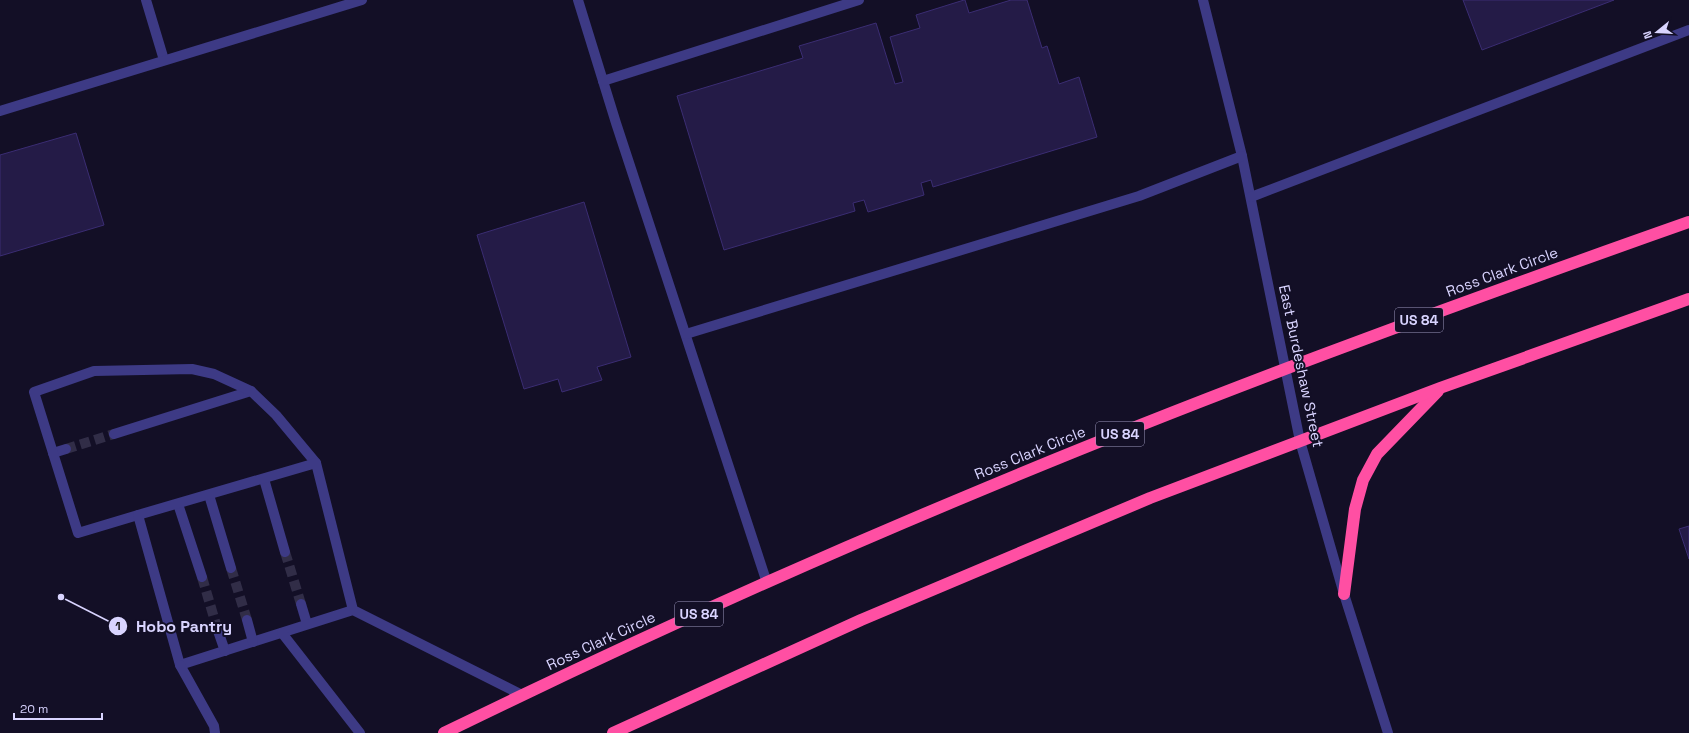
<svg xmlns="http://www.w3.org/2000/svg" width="1689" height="733" viewBox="0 0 1689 733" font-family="'Space Grotesk',sans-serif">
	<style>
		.building { fill: #241b47; stroke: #3b2d73 }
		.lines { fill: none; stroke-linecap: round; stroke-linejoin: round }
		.minor-tunnel { stroke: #312d47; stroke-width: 10; stroke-dasharray: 10 5; stroke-linecap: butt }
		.minor { stroke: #3d3a85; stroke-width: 10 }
		.highway { stroke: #ff4fa3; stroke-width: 12 }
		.labels { text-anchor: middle; stroke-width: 4; stroke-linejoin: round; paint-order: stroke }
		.shield { fill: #130f26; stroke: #9e99be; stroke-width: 1 }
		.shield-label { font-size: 14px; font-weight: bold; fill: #d9d4ff }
		.street-label { font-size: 15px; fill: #d9d4ff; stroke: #130f26 }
		.leader { fill: none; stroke: #d9d4ff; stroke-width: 1.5 }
		.callout-dot { fill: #d9d4ff; stroke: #130f26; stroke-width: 1.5 }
		.mark-label { font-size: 12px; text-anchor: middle; font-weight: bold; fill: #111 }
		.callout-label { font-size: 16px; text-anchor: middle; font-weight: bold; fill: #d9d4ff; stroke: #130f26; stroke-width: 4; stroke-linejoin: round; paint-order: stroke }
	</style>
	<rect width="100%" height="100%" fill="#130f26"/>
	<g class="building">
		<polygon points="964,0 965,0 969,13 1011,0 1027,0 1042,48 1047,46 1059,84 1079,77 1097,137 933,187 931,180 921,183 924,195 868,212 864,200 853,203 855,211 724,250 677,96 803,58 799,46 876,23 895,84 903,82 890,37 920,28 916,15"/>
		<polygon points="1463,0 1614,0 1482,50"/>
		<polygon points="76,133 104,225 0,256 0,155"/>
		<polygon points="584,202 631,357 597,367 602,380 562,392 558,379 524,389 477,235"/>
		<polygon points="1689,526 1689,559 1679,529"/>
	</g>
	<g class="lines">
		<g class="minor-tunnel">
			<polyline points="66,449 114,434"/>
			<polyline points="285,552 301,604"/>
			<polyline points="231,568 247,620"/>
			<polyline points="202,577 217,628"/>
		</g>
		<g class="minor">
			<polyline points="146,0 164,60"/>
			<polyline points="578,0 616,123 767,583"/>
			<polyline points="1203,0 1242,156 1300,441 1344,594 1388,733"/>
			<polyline points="603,81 859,0"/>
			<polyline points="0,111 362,0"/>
			<polyline points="1251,197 1689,30"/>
			<polyline points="686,334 1139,196 1242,156"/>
			<polyline points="114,434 251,391"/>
			<polyline points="53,453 66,449"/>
			<polyline points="264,479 285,552"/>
			<polyline points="209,495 231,568"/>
			<polyline points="178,504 202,577"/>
			<polyline points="138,515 78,533 34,392 94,371 192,369 214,374 251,391 276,415 316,463"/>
			<polyline points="301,604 307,624"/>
			<polyline points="353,610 316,463 138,515 180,665 353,610 522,695"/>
			<polyline points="247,620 253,642"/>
			<polyline points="217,628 225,651"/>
			<polyline points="282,633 360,733"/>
			<polyline points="180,665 214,726 215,733"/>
		</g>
		<g class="highway">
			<polyline points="1344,594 1355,509 1363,480 1377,454 1438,391"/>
			<path d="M444,733C612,651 783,573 955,501C1196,399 1442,309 1689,222"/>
			<polyline points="613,733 861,620 1150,498 1440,388 1689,299"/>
		</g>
	</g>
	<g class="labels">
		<g class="shield">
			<rect x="1395" y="308" width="48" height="24" rx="3"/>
			<rect x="1096" y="422" width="48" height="24" rx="3"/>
			<rect x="675" y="602" width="48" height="24" rx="3"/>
		</g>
		<g class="shield-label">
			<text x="1419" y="325">US 84</text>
			<text x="1120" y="439">US 84</text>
			<text x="699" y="619">US 84</text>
		</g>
		<g class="street-label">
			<text transform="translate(1502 272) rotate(-20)" y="5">Ross Clark Circle</text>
			<text transform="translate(1301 366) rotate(78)" y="5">East Burdeshaw Street</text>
			<text transform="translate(1030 453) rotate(-22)" y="5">Ross Clark Circle</text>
			<text transform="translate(601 641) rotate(-25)" y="5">Ross Clark Circle</text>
		</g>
	</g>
	<path class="leader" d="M61 597L118 626"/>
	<g class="callout-dot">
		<circle cx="61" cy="597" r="4"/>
		<circle cx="118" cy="626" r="10"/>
	</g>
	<g class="mark-label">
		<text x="118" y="630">1</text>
	</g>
	<g class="callout-label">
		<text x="184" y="632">Hobo Pantry</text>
	</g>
	<g transform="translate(1657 32) rotate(252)" stroke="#130f26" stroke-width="3" paint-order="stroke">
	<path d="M0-3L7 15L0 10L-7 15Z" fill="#d9d4ff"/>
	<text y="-6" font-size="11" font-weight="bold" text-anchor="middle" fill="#d9d4ff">N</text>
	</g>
	<path d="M14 713v6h88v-6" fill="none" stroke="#d9d4ff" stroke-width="2"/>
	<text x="20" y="713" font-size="12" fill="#d9d4ff" stroke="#130f26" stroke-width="3" paint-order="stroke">20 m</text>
</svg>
